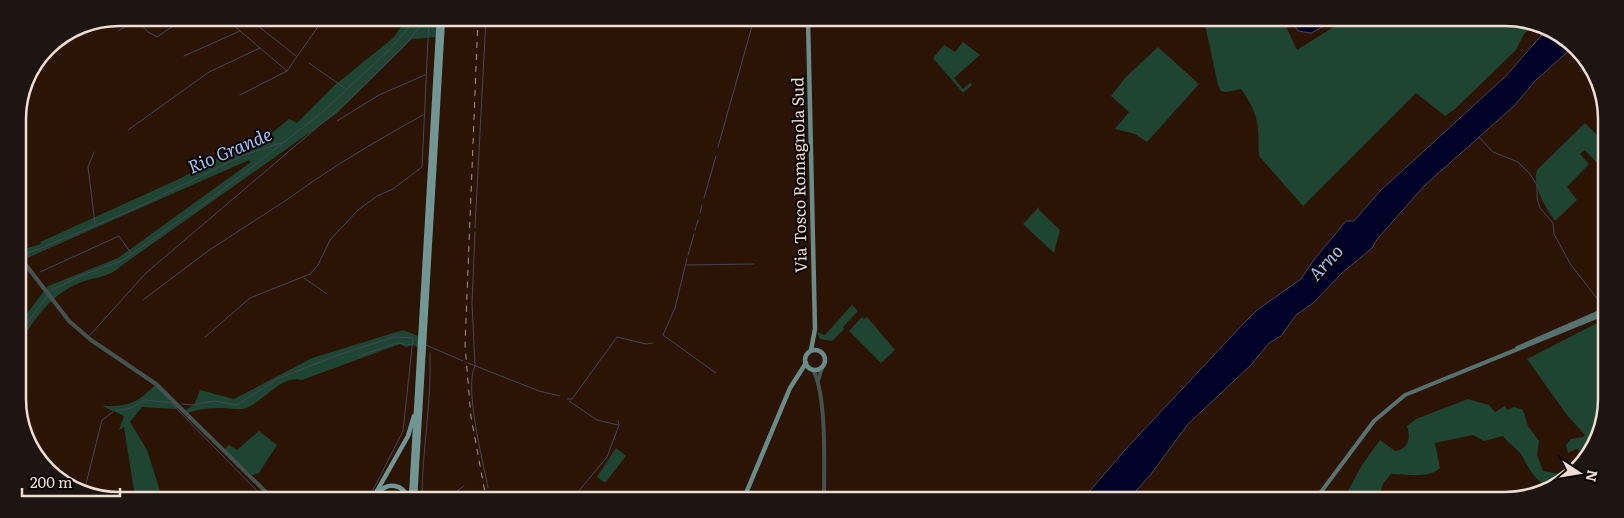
<svg xmlns="http://www.w3.org/2000/svg" width="1624" height="518" viewBox="0 0 1624 518" font-family="Literata,serif">
	<style>
		.green { fill: #1e4432 }
		.water { fill: #000228; stroke: #47445b }
		.lines { fill: none; stroke-linecap: round; stroke-linejoin: round }
		.stream { stroke: #47445b; stroke-width: 1 }
		.tertiary { stroke: #425352; stroke-width: 4 }
		.secondary { stroke: #577371; stroke-width: 4 }
		.primary { stroke: #688c8a; stroke-width: 4.5 }
		.trunk { stroke: #709795; stroke-width: 4.5 }
		.rail { stroke: #a99689; stroke-width: 1; stroke-dasharray: 6 6; stroke-linecap: butt }
		.labels { text-anchor: middle; stroke-width: 4; stroke-linejoin: round; paint-order: stroke }
		.street-label { font-size: 16px; fill: #edddd2; stroke: #0c0401 }
		.water-label { font-size: 18px; font-style: italic; fill: #a0c1fa; stroke: #0c0401 }
		.rim { fill: none; stroke: #edddd2; stroke-width: 2.5 }
	</style>
	<rect width="100%" height="100%" fill="#2b1403"/>
	<g class="green">
		<path d="M408,18H439L438,37L412,39L336,114L121,266C109,278 94,277 79,283C50,295 35,319 19,344V324L48,286L118,258L251,162L249,160L25,259L18,251L41,244L40,242L179,179L250,140L262,141L289,119L297,123L335,85L393,38Z"/>
		<path d="M1204,20H1283L1297,50L1343,21H1531L1536,24L1524,34L1516,50L1455,109L1445,116L1416,93L1303,206L1259,156C1258,124 1260,116 1241,89L1227,92L1221,91L1218,85Z"/>
		<polygon points="963,42 980,55 954,78 963,89 970,83 972,85 963,93 933,58 944,45 955,52"/>
		<polygon points="1158,47 1199,84 1147,142 1135,134 1115,129 1129,112 1111,96 1125,78"/>
		<path d="M1585,123L1604,142V170L1585,150L1580,154L1589,164L1567,187L1577,200L1555,221C1546,207 1532,188 1537,170Z"/>
		<polygon points="1039,207 1039,210 1060,230 1054,253 1023,224"/>
		<polygon points="852,305 858,311 843,327 844,329 832,341 820,339 817,332 825,335"/>
		<polygon points="862,317 864,319 867,317 895,350 881,363 849,331"/>
		<polygon points="1603,320 1603,425 1585,452 1576,449 1568,453 1566,445 1571,439 1583,437 1585,435 1567,415 1527,359"/>
		<path d="M403,330L421,337L420,348L413,345L406,347L400,344L302,380C282,374 263,402 246,408C238,411 231,408 223,408C210,408 199,409 187,413L185,410L194,405L200,390L234,399L312,358Z"/>
		<path d="M156,384L180,406L176,409L142,407L130,422L147,450L162,497H135L124,427L119,430L124,416L102,406C130,406 136,404 156,384Z"/>
		<path d="M1468,399L1489,405L1495,412L1505,406L1507,410L1514,407L1523,410L1528,426L1539,441L1537,455L1543,471L1560,474L1565,470L1570,475C1566,480 1562,481 1556,483C1537,491 1529,466 1520,453C1515,447 1508,443 1503,436L1484,441L1473,435L1435,443L1440,468C1429,479 1406,474 1391,474L1383,484L1378,500H1343L1362,465L1380,440L1395,451C1409,449 1411,438 1407,426L1416,419Z"/>
		<polygon points="259,431 277,445 259,473 252,475 224,450 229,445 237,450"/>
		<polygon points="616,448 626,456 605,483 597,477"/>
	</g>
	<g class="water">
		<polygon points="1291,20 1334,21 1311,33 1298,31"/>
		<polygon points="1546,30 1573,47 1536,80 1514,106 1425,185 1378,238 1372,248 1342,273 1313,303 1296,315 1281,336 1269,343 1251,365 1188,424 1151,474 1129,499 1083,499 1124,451 1244,323 1257,310 1301,279 1313,261 1346,221 1354,221 1380,191 1506,76"/>
	</g>
	<g class="lines">
		<g class="stream">
			<polyline points="225,18 287,71"/>
			<polyline points="248,18 296,56"/>
			<polyline points="400,18 412,25"/>
			<polyline points="812,19 812,26"/>
			<polyline points="118,31 137,20 148,32 157,37 185,18"/>
			<polyline points="184,56 240,31"/>
			<polyline points="309,63 346,89"/>
			<polyline points="240,95 287,71 324,18"/>
			<polyline points="337,121 379,95 425,75"/>
			<polyline points="128,130 209,72 260,48"/>
			<polyline points="1479,137 1493,152 1518,162 1530,174 1537,185 1537,198 1540,208 1553,223 1554,234 1571,265 1603,306"/>
			<polyline points="718,147 754,19"/>
			<polyline points="94,152 88,167 95,224"/>
			<polyline points="704,198 716,156"/>
			<polyline points="700,213 702,205"/>
			<polyline points="475,228 486,18"/>
			<polyline points="695,230 698,220"/>
			<path d="M475,232L472,303L475,366C464,388 483,461 488,488"/>
			<polyline points="19,255 34,251 132,210 244,155 281,143"/>
			<polyline points="688,255 694,234"/>
			<polyline points="687,259 675,308 663,335 716,373"/>
			<polyline points="687,265 754,264"/>
			<polyline points="40,272 119,236 131,253"/>
			<polyline points="304,278 327,294"/>
			<path d="M143,300L208,251L291,197C333,166 378,140 423,115"/>
			<polyline points="19,334 52,290 80,276 123,260 212,198 319,115 389,50 417,18"/>
			<polyline points="90,335 146,273 348,101 403,47 427,18"/>
			<polyline points="205,337 250,298 310,274 318,265 330,240 358,210 377,196 393,189 422,167 429,18"/>
			<polyline points="426,345 463,361"/>
			<polyline points="359,356 396,343 412,345"/>
			<polyline points="468,363 539,391 560,396"/>
			<polyline points="567,399 572,399 617,337 646,344 653,343"/>
			<polyline points="569,401 597,420 618,425"/>
			<polyline points="170,402 260,494 257,497"/>
			<polyline points="182,404 192,405 214,401 237,405 279,378 341,354 394,337 413,338 403,431 369,498"/>
			<polyline points="116,411 131,408 145,400 173,403"/>
			<polyline points="84,492 102,420 113,412"/>
			<polyline points="489,494 490,498"/>
			<polyline points="1133,495 1137,499 1158,499"/>
			<path d="M422,498C422,450 432,401 430,353"/>
			<polyline points="447,498 464,486"/>
			<polyline points="573,498 607,457 619,425 618,420"/>
		</g>
		<g class="tertiary">
			<polyline points="19,256 69,321 91,340 156,384 271,497"/>
			<path d="M813,370C827,394 824,469 824,499"/>
			<polyline points="818,381 822,368"/>
		</g>
		<g class="secondary">
			<polyline points="1517,348 1604,310"/>
			<polyline points="1315,500 1374,421 1405,395 1604,314"/>
		</g>
		<g class="primary">
			<polyline points="808,19 815,329 811,350"/>
			<circle cx="815" cy="360" r="10"/>
			<polyline points="744,498 790,388 806,363"/>
		</g>
		<g class="trunk">
			<path d="M379,492C388,482 403,484 408,498"/>
			<polyline points="373,498 408,436 414,416"/>
			<polyline points="411,498 439,18"/>
			<polyline points="415,498 443,18"/>
		</g>
		<polyline class="rail" points="478,18 465,345 471,417 486,498"/>
	</g>
	<g class="labels">
		<g class="street-label">
			<text transform="translate(799 175) rotate(-91)" y="6">Via Tosco Romagnola Sud</text>
		</g>
		<g class="water-label">
			<text transform="translate(230 151) rotate(-23)" y="6">Rio Grande</text>
			<text transform="translate(1326 263) rotate(-48)" y="6">Arno</text>
		</g>
	</g>
	<path d="M0 0H1624V518H0ZM119 26H1505A93 93 0 0 1 1598 119V399A93 93 0 0 1 1505 492H119A93 93 0 0 1 26 399V119A93 93 0 0 1 119 26Z" fill="#1e1512" fill-rule="evenodd"/>
	<path class="rim" d="M119 26H1505A93 93 0 0 1 1598 119V399A93 93 0 0 1 1505 492H119A93 93 0 0 1 26 399V119A93 93 0 0 1 119 26Z"/>
	<g transform="translate(1579 473) rotate(102)" stroke="#0c0401" stroke-width="4" paint-order="stroke">
	<path d="M0-4L9 19L0 12L-9 19Z" fill="#edddd2"/>
	<text y="-8" font-size="14" font-weight="bold" text-anchor="middle" fill="#edddd2">N</text>
	</g>
	<path d="M22 488v8h98v-8" fill="none" stroke="#edddd2" stroke-width="2.5"/>
	<text x="30" y="488" font-size="15" fill="#edddd2" stroke="#0c0401" stroke-width="4" paint-order="stroke">200 m</text>
</svg>
